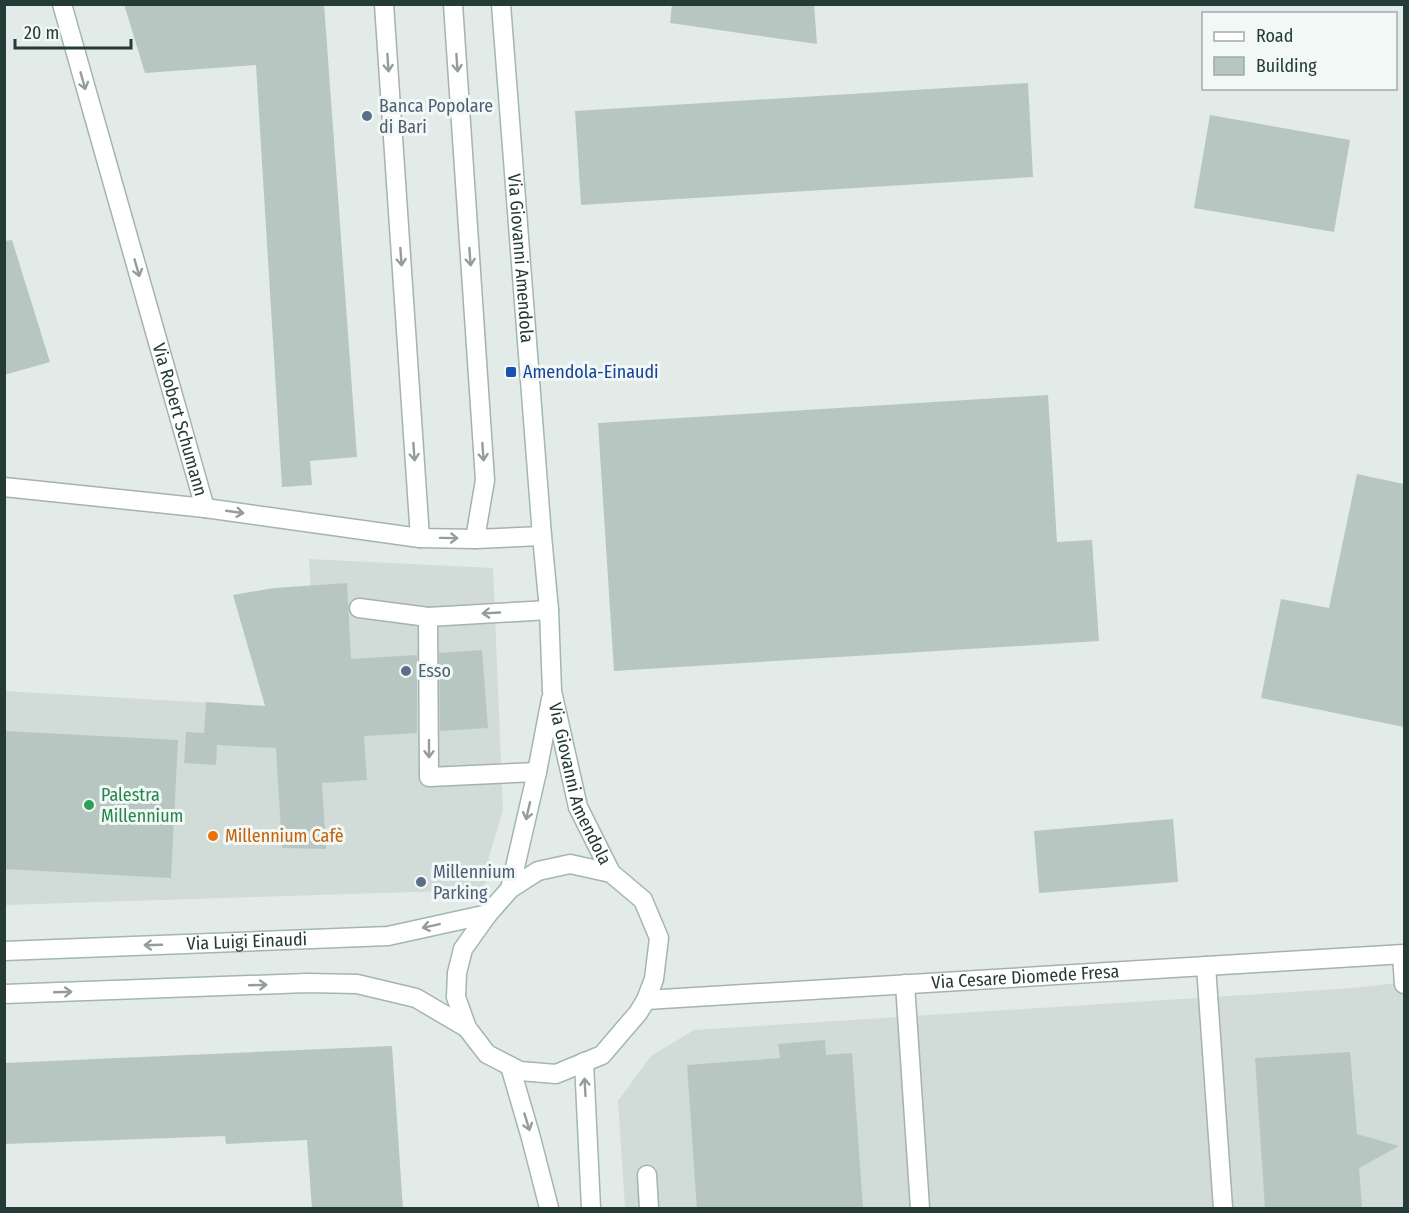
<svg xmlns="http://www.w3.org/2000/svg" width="1409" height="1213" viewBox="0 0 1409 1213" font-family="'Fira Sans Condensed',sans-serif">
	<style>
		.built { fill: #d1dbd8 }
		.building { fill: #b8c6c2 }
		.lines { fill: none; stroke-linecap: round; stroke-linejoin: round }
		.lane-casing { stroke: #a5b3b0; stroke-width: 21 }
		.street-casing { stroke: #a5b3b0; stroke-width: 21 }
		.secondary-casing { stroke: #a2b6b2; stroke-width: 21 }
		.lane { stroke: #fff; stroke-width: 18 }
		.street { stroke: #fff; stroke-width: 18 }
		.secondary { stroke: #fff; stroke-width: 18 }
		.oneway { stroke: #929d9c }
		.service-dot { fill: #5c6f8a; stroke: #f2f8f6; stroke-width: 2 }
		.transit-dot { fill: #1a4fb4; stroke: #f2f8f6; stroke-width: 2 }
		.leisure-dot { fill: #2e9e5b; stroke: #f2f8f6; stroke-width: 2 }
		.food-dot { fill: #e8710a; stroke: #f2f8f6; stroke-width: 2 }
		.labels { text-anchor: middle; stroke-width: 6; stroke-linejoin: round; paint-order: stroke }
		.service-label { font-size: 18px; fill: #4e5e75; stroke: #f2f8f6; text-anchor: start }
		.street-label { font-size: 18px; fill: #243b38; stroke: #f2f8f6 }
		.transit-label { font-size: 18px; fill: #164399; stroke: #f2f8f6; text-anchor: start }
		.leisure-label { font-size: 18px; fill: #27864d; stroke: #f2f8f6; text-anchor: start }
		.food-label { font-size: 18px; fill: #c56008; stroke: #f2f8f6; text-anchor: start }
	</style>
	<rect width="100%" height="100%" fill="#e2ebe8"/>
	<g class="built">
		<polygon points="309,559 493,568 503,810 489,857 489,879 479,890 5,905 4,691 317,709"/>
		<polygon points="1404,982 1404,1208 625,1208 618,1101 651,1056 694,1030 1353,988"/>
	</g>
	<g class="building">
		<polygon points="124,4 324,4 357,457 310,461 312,485 282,487 256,65 145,73"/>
		<polygon points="672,4 814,4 817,44 670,23"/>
		<polygon points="1028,83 1033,177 581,205 575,111"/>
		<polygon points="1210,115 1350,140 1334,232 1194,208"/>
		<polygon points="12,240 50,362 4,375 4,241"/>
		<polygon points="1048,395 1057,542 1092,540 1099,641 614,671 598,423"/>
		<polygon points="1357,474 1404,484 1404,727 1261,698 1281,599 1329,608"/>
		<polygon points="347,583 351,659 417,655 417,733 364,736 367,780 322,783 326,849 282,848 276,748 217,745 216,765 184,763 186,732 204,733 206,702 265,706 233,595 274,588"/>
		<polygon points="482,650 488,728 440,731 439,653"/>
		<polygon points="4,731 178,740 171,878 4,869"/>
		<polygon points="1173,819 1178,882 1039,893 1034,831"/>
		<polygon points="825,1040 826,1055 852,1053 863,1209 697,1209 687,1065 780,1058 778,1044"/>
		<polygon points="392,1046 403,1209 312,1209 307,1140 226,1144 225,1136 4,1144 4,1063"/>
		<polygon points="1350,1052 1357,1134 1399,1146 1359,1168 1362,1209 1265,1209 1255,1058"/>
	</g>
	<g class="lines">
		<defs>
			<g id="lane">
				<polyline points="384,4 420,538"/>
				<polyline points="453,4 485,480 475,539"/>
				<polyline points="359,608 428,617"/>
				<polyline points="537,772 429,777 428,617 549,610"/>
				<polyline points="1206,966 1223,1208"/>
				<polyline points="905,984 920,1208"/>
				<polyline points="647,1175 649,1208"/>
			</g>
			<g id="street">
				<path id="s1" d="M62,4L205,508L420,538L475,539L542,536"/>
				<polyline points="4,487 205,508"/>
				<polyline points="1402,955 1404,984"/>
				<path id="s2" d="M646,1000L1404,954"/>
			</g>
			<g id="secondary">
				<path id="s3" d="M501,4L542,536L549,610L552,691L578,807L611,873L643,900L659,938L654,979L646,1000L638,1013L602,1055L556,1074L520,1071L487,1054L467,1028L456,997L457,973L463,949L488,914L510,889L538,871L570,864L611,873"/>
				<polyline points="510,889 537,772 551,699"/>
				<path id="s4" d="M4,951L388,936L488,914"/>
				<polyline points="4,994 307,983 357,984 416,998 467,1028"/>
				<polyline points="584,1062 591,1208"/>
				<polyline points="510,1066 531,1138 549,1208"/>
			</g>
		</defs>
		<use href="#lane" class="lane-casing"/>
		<use href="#street" class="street-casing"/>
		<use href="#secondary" class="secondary-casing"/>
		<use href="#lane" class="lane"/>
		<use href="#street" class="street"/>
		<use href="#secondary" class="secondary"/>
	</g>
	<defs><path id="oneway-shaft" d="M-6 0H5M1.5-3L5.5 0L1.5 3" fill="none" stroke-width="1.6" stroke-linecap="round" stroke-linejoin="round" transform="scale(1.5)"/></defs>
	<g class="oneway">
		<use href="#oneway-shaft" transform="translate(388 63) rotate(86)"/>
		<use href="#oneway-shaft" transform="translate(457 63) rotate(86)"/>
		<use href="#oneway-shaft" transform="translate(83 81) rotate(74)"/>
		<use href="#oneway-shaft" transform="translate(401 257) rotate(86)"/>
		<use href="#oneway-shaft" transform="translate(470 257) rotate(86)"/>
		<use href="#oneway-shaft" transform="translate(137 268) rotate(74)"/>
		<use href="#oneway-shaft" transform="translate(414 452) rotate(86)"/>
		<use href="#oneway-shaft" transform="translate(483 452) rotate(86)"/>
		<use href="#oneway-shaft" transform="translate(235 512) rotate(8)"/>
		<use href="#oneway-shaft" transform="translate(449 538) rotate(1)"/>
		<use href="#oneway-shaft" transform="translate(491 613) rotate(177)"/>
		<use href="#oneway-shaft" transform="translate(429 749) rotate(90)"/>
		<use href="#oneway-shaft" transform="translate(528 811) rotate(103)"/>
		<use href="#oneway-shaft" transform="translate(431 926) rotate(168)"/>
		<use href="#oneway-shaft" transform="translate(153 945) rotate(178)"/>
		<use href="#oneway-shaft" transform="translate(258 985) rotate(-2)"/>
		<use href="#oneway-shaft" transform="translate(63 992) rotate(-2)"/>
		<use href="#oneway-shaft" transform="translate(585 1087) rotate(-93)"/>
		<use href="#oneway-shaft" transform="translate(527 1122) rotate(73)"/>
	</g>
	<g class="service-dot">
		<circle cx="367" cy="116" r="6"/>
		<circle cx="406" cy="671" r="6"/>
		<circle cx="421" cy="882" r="6"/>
	</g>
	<rect class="transit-dot" x="505" y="366" width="12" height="12" rx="3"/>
	<circle class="leisure-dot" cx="89" cy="805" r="6"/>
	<circle class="food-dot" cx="213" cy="836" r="6"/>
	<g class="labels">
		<g class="service-label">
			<text x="379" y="112">Banca Popolare<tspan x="379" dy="21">di Bari</tspan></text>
			<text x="418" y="677">Esso</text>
			<text x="433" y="878">Millennium<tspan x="433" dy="21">Parking</tspan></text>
		</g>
		<g class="street-label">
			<text dy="6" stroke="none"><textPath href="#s3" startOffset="255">Via Giovanni Amendola</textPath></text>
			<text dy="6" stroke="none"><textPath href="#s1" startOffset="432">Via Robert Schumann</textPath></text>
			<text dy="6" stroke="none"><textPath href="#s3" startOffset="786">Via Giovanni Amendola</textPath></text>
			<text dy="6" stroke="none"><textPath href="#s4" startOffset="243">Via Luigi Einaudi</textPath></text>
			<text dy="6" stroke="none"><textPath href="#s2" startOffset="380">Via Cesare Diomede Fresa</textPath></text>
		</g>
		<g class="transit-label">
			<text x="523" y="378">Amendola-Einaudi</text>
		</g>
		<g class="leisure-label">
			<text x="101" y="801">Palestra<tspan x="101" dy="21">Millennium</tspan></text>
		</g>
		<g class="food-label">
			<text x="225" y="842">Millennium Cafè</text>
		</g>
	</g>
	<rect width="1409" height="1213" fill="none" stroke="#243b38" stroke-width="12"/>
	<rect x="1202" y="12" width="195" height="78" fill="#f2f8f6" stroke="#a0acaa" stroke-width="1.5"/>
	<rect x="1214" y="32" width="30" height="9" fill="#ffffff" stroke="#a0acaa" stroke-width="1.5"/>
	<text x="1256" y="42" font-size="18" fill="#243b38">Road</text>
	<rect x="1214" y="57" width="30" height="18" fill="#b8c6c2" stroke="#a0acaa" stroke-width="1.5"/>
	<text x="1256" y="72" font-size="18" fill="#243b38">Building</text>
	<path d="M15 39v9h116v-9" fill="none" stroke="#243b38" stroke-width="3"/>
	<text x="24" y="39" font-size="18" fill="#243b38" stroke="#f2f8f6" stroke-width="4.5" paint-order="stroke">20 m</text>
</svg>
